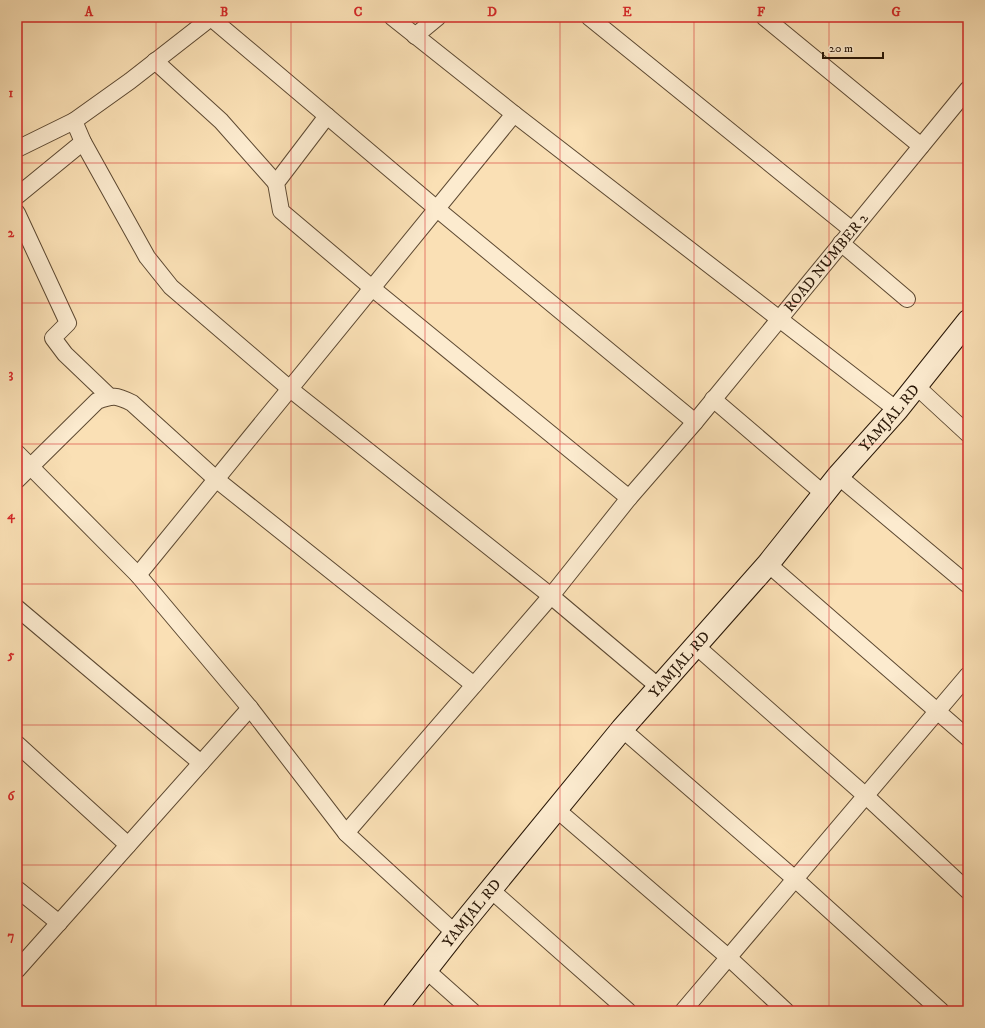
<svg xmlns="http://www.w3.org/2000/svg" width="985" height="1028" viewBox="0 0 985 1028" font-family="'IM FELL DW Pica',serif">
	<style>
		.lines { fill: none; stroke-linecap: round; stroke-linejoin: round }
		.street-casing { stroke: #5d4932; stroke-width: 18 }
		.secondary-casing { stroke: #291707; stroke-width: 24 }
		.street { stroke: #fcebcf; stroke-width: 16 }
		.secondary { stroke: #fcebcf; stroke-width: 22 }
		.grid { fill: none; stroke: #d62828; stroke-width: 1; stroke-opacity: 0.55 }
		.labels { text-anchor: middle; stroke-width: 3.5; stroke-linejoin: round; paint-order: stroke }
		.street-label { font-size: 15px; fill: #291707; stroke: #fcebcf }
		.neatline { fill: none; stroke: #d62828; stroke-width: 1.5 }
		.grid-label { font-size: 13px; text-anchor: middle; font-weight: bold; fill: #d62828 }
	</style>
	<rect width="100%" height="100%" fill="#fae0b5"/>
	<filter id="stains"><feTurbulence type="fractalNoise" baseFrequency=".005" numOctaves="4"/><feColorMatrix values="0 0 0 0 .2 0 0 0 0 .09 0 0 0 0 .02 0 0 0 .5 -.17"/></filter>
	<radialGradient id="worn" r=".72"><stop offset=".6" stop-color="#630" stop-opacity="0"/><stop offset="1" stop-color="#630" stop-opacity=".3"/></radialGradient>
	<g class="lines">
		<defs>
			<g id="street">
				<polyline points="392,17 514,114 897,410"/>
				<polyline points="589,17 852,230"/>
				<polyline points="764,17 921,146"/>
				<polyline points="211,18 437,209 695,422"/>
				<polyline points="415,36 438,17"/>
				<polyline points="155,61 221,121 276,183"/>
				<polyline points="327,116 276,183 281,211 372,288 629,498 551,596 346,833"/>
				<polyline points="74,121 130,81 212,17"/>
				<polyline points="17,149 74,121 83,142 147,257 171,287 290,389 551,596 659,687"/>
				<polyline points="17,196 83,142"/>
				<polyline points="17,213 68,323 53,338 65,354 110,397"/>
				<polyline points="841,243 907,299"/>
				<polyline points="916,386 968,434"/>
				<polyline points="713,399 824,494"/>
				<polyline points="17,453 138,575 250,708 346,833 455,933"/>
				<polyline points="838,476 968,585"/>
				<path d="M17,480L97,401C113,395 116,395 132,403L217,480L474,685"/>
				<path id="s1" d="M629,498L695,422L968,89"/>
				<polyline points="768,564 968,738"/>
				<polyline points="138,575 514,114"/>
				<polyline points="17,608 201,763"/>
				<polyline points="696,646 866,796 968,891"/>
				<polyline points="622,729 795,879 941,1011"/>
				<polyline points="17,744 128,845"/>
				<polyline points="556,809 728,957 786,1011"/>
				<polyline points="17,889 59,923"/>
				<polyline points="491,890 628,1011"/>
				<polyline points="17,970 250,708"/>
				<polyline points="426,970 472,1011"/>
				<polyline points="683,1011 968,675"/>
			</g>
			<g id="secondary">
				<path id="s2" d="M394,1011L455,933L622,729L768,564L838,476L897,410L968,321"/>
			</g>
		</defs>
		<use href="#street" class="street-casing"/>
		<use href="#secondary" class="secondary-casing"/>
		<use href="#street" class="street"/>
		<use href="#secondary" class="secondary"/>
	</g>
	<path class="grid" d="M156,17V1011M291,17V1011M425,17V1011M560,17V1011M694,17V1011M829,17V1011M17,163H968M17,303H968M17,444H968M17,584H968M17,725H968M17,865H968"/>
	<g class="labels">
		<g class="street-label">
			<text dy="5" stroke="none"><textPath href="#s1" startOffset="307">ROAD NUMBER 2</textPath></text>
			<text dy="5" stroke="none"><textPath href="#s2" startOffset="773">YAMJAL RD</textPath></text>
			<text dy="5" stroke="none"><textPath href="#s2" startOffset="449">YAMJAL RD</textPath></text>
			<text dy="5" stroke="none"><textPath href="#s2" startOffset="125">YAMJAL RD</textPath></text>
		</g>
	</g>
	<rect width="985" height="1028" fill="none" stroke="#fae0b5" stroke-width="44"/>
	<path d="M823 52v6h60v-6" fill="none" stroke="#291707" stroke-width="2"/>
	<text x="829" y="52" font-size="12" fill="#291707" stroke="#fcebcf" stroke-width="3" paint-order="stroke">20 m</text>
	<rect x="22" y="22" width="941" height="984" class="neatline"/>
	<g class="grid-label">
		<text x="89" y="16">A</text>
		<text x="224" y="16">B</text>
		<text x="358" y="16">C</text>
		<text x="492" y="16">D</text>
		<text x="627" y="16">E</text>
		<text x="761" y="16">F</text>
		<text x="896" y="16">G</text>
		<text x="11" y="97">1</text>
		<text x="11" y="237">2</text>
		<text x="11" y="378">3</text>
		<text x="11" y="519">4</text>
		<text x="11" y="659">5</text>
		<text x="11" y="800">6</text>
		<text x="11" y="940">7</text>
	</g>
	<rect width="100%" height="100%" filter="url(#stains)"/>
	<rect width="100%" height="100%" fill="url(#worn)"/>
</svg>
